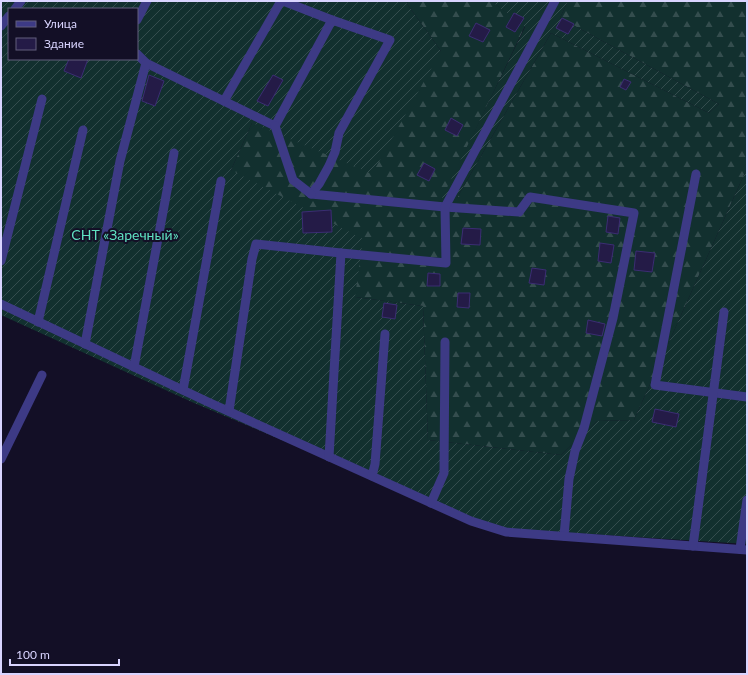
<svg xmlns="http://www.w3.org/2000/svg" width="748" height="675" viewBox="0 0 748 675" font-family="Lato,sans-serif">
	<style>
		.forest { fill: url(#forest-firs) }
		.garden { fill: url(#garden-furrows); fill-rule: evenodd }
		.building { fill: #241b47; stroke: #3b2d73 }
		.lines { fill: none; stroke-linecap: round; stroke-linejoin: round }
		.minor { stroke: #3d3a85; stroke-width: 9 }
		.labels { text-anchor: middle; stroke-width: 4; stroke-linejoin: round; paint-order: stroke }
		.park-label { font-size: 14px; fill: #5fe0c0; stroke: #130f26 }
	</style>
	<defs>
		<pattern id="forest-firs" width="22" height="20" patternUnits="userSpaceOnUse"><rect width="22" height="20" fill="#12302f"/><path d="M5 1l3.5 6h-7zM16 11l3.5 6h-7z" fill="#344d4e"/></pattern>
		<pattern id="garden-furrows" width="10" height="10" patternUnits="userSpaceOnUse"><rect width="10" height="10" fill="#12302f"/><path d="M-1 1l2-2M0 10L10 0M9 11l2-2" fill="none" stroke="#344d4e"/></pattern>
	</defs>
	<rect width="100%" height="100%" fill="#130f26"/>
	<polygon class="forest" points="405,1 491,1 525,26 443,198 457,198 551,33 709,113 719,104 560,18 568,1 747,1 747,168 634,420 597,421 561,455 428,440 423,306 355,297 231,170 252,123 441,51"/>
	<g class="garden">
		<path d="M1,1H405L441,51L372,174L252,123L231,170L363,239L355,297L423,306L428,440L561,455L597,421L634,420L747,168V544L491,528L194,403L1,315ZM9,9H137V59H9Z"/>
		<polygon points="491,1 568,1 560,18 719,104 709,113 551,33 457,198 442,198 525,27"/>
	</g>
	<g class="building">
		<polygon points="514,13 524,18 515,32 506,27"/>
		<polygon points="562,18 574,24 568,34 556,28"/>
		<polygon points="476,23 490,30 483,42 469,36"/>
		<polygon points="69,59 88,59 81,78 64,71"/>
		<polygon points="149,75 164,81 155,106 142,101"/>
		<polygon points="273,75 283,80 268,106 257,101"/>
		<polygon points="624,79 631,82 626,90 620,87"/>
		<polygon points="451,118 463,125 457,136 445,130"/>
		<polygon points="424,163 435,169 429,181 417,175"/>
		<polygon points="331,210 332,232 303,233 302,212"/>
		<polygon points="608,216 620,218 618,234 606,232"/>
		<polygon points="463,228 481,229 480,245 461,244"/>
		<polygon points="600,243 614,245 611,263 598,261"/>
		<polygon points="636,251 655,253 652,272 634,270"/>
		<polygon points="532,268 546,270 544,285 529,283"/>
		<polygon points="428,273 440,274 440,286 427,286"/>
		<polygon points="458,293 470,293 469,308 457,307"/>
		<polygon points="384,303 397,305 395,319 382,317"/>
		<polygon points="588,320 605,324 602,336 586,333"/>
		<polygon points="655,409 679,414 676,427 652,422"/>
	</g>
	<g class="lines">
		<g class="minor">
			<polyline points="283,1 332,20"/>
			<polyline points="15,9 21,1"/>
			<polyline points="137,20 147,1"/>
			<polyline points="1,26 9,16"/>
			<polyline points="137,54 146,63 275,126 332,20 390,40 339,133 335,152 329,166 319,184 311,194 445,207 519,212 530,197 634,213 613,318 584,428 575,451 569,479 564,536"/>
			<polyline points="224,101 281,1"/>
			<polyline points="275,126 293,180 311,194"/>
			<polyline points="696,174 655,385 747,397"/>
			<polyline points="1,261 42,99"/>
			<polyline points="1,304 208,402 471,521 506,532 747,550"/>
			<polyline points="38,322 83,130"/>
			<polyline points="85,344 120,161 146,63"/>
			<polyline points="134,367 174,153"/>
			<polyline points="183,390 221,181"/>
			<polyline points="229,411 252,259 256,244 341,253"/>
			<polyline points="329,457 341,253 446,263 445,207 555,1"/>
			<polyline points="1,459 42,375"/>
			<polyline points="372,476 375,464 385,334"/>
			<polyline points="431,503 444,473 445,342"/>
			<polyline points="693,546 724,312"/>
			<polyline points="740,549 747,500"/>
		</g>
	</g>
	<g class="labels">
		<g class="park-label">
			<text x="125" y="240">СНТ «Заречный»</text>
		</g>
	</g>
	<rect width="748" height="675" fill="none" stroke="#d9d4ff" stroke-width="4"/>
	<rect x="8" y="8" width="130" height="52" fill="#130f26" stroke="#625e7d"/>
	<rect x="16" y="21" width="20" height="6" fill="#3d3a85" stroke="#625e7d"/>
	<text x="44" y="28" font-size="12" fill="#d9d4ff">Улица</text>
	<rect x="16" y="38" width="20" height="12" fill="#241b47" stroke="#625e7d"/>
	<text x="44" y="48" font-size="12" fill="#d9d4ff">Здание</text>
	<path d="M10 659v6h109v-6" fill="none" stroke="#d9d4ff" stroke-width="2"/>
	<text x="16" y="659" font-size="12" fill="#d9d4ff" stroke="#130f26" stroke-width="3" paint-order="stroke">100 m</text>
</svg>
